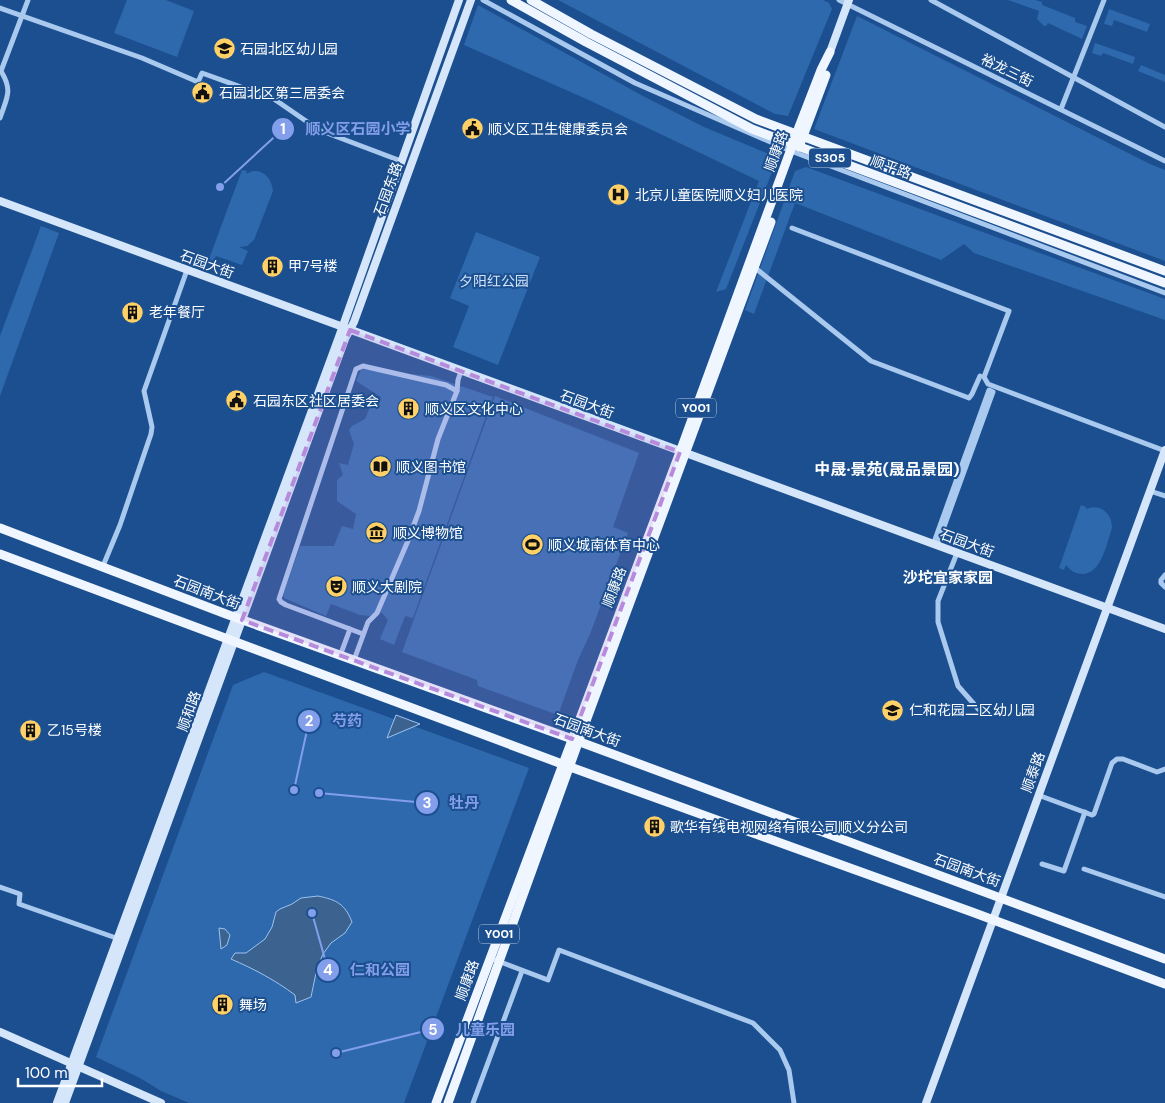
<svg xmlns="http://www.w3.org/2000/svg" width="1165" height="1103" viewBox="0 0 1165 1103" font-family="'DM Sans','Noto Sans SC',sans-serif">
	<style>
		.green { fill: #2e69ad }
		.water { fill: #3c6290; stroke: #9cc4f0 }
		.lines { fill: none; stroke-linecap: round; stroke-linejoin: round }
		.street { stroke: #a9c9ee; stroke-width: 5 }
		.secondary { stroke: #d6e6fa; stroke-width: 8 }
		.primary { stroke: #f0f6ff; stroke-width: 9 }
		.marked { fill: #b68bdc; fill-opacity: 0.2; stroke: #b68bdc; stroke-width: 4; stroke-dasharray: 10 6; stroke-linejoin: round }
		.labels { text-anchor: middle; stroke-width: 4; stroke-linejoin: round; paint-order: stroke }
		.shield { fill: #1b4f8f; stroke: #bbcadd; stroke-width: 1 }
		.shield-label { font-size: 12px; font-weight: bold; fill: #fff }
		.poi-label { font-size: 14px; fill: #fff; stroke: #1b4f8f; text-anchor: start }
		.street-label { font-size: 14px; fill: #fff; stroke: #1b4f8f }
		.park-label { font-size: 14px; fill: #cfe3fa; stroke: #1b4f8f }
		.neighbourhood-label { font-size: 15px; font-weight: bold; fill: #fff; stroke: #1b4f8f }
		.quarter-label { font-size: 16px; font-weight: bold; fill: #fff; stroke: #1b4f8f }
		.leader { fill: none; stroke: #839eea; stroke-width: 2 }
		.callout-dot { fill: #839eea; stroke: #1b4f8f; stroke-width: 2 }
		.mark-label { font-size: 15px; text-anchor: middle; font-weight: bold; fill: #fff }
		.callout-label { font-size: 15px; text-anchor: middle; font-weight: bold; fill: #839eea; stroke: #1b4f8f; stroke-width: 4; stroke-linejoin: round; paint-order: stroke }
	</style>
	<rect width="100%" height="100%" fill="#1b4f8f"/>
	<g class="green">
		<polygon points="127,0 166,0 194,11 177,57 114,33"/>
		<polygon points="558,0 823,0 829,3 832,9 788,116 775,114"/>
		<polygon points="1008,0 1035,0 1042,2 1042,5 1075,18 1075,22 1087,26 1082,39 1048,23 1046,26 1044,26 1037,19 1039,11"/>
		<polygon points="478,5 643,96 704,127 769,154 776,162 726,289 716,292 759,181 591,101 464,45"/>
		<polygon points="1109,9 1150,24 1147,32 1114,20 1112,26 1104,24"/>
		<polygon points="857,16 1150,164 1165,170 1165,261 814,129"/>
		<polygon points="1095,43 1135,57 1133,64 1103,53 1101,56 1092,53"/>
		<polygon points="1141,65 1165,75 1165,82 1138,71"/>
		<polygon points="806,167 1165,299 1165,320 974,253 964,244 941,260 795,203 754,314 745,310 795,171"/>
		<path d="M242,170L247,171L246,174C260,165 272,177 273,191L254,240L247,246L239,247L248,251L242,265L216,256L214,261L209,259Z"/>
		<polygon points="41,226 59,233 0,396 0,336"/>
		<polygon points="476,232 540,257 498,365 453,347 469,306 450,298"/>
		<polygon points="361,369 431,376 493,397 413,618 405,616 394,645 380,639 388,620 382,613 375,612 370,616 360,615 331,604 326,616 284,598 283,595 300,546 334,546 342,526 353,529 356,514 337,501 337,480 343,475 339,463 348,465 354,444 349,430 352,426 365,419 370,407 381,397 356,381"/>
		<polygon points="495,396 639,453 613,527 628,533 590,634 578,660 558,715 478,686 477,680 402,652"/>
		<path d="M1081,505L1086,507V509C1100,503 1112,513 1112,528C1107,542 1102,574 1082,574C1075,574 1070,570 1066,565L1064,570L1059,568Z"/>
		<polygon points="264,672 529,768 404,1103 189,1103 161,1091 140,1078 96,1057 233,685"/>
	</g>
	<g class="water">
		<polygon points="396,715 420,724 387,738"/>
		<path d="M318,896C337,900 345,904 352,922L345,933L331,943L323,954L317,968L311,997L296,1003L295,995C275,980 254,969 231,959L235,953H246L265,939L272,927L276,912L280,909L292,904L301,898Z"/>
		<polygon points="219,928 225,929 230,935 227,945 221,949"/>
	</g>
	<g class="lines">
		<g class="street">
			<polyline points="483,0 635,83 791,151 1165,293"/>
			<polyline points="839,0 1165,161"/>
			<polyline points="931,0 1165,127"/>
			<polyline points="0,8 142,58 198,82 202,73 274,99 319,130 401,161"/>
			<polyline points="1061,109 1104,0"/>
			<path d="M0,118C7,97 13,91 1,71L28,0"/>
			<polyline points="792,228 1009,311 984,377 988,384 1165,451"/>
			<polyline points="754,267 871,361 969,398 972,394 980,376"/>
			<polyline points="1150,491 1165,496"/>
			<polyline points="933,545 989,390 993,392 937,546"/>
			<polyline points="957,553 938,601 938,622 958,686 981,712"/>
			<polyline points="103,566 120,525 151,434 152,427 144,391 187,270"/>
			<polyline points="1165,575 1161,580 1161,583 1165,587"/>
			<polyline points="350,629 363,634"/>
			<polyline points="340,656 350,629 286,605 281,602 279,599 356,369 363,366 446,385 457,391"/>
			<polyline points="354,660 368,622 377,613 407,543 419,511 438,439 457,391 458,380 461,371"/>
			<polyline points="1038,795 1092,815 1094,814 1112,763 1117,759 1123,759 1157,772 1165,769"/>
			<polyline points="1042,864 1064,871 1085,812"/>
			<polyline points="1084,869 1165,897"/>
			<polyline points="0,887 20,894 19,904 119,939"/>
			<polyline points="490,958 548,980 559,950 753,1023 780,1050 789,1070 794,1103"/>
			<polyline points="473,1103 522,971"/>
		</g>
		<g class="secondary">
			<polyline points="830,52 849,0"/>
			<polyline points="0,201 1165,629"/>
			<polyline points="0,1032 161,1103"/>
			<polyline points="57,1103 339,337 459,0"/>
			<polyline points="65,1103 345,339 354,322 471,0"/>
			<polyline points="926,1103 1165,450"/>
		</g>
		<g class="primary">
			<polyline points="511,0 586,42 752,129 1165,283"/>
			<polyline points="531,0 591,34 756,119 1165,271"/>
			<polyline points="799,147 826,75"/>
			<polyline points="0,528 226,614 572,739 1165,959"/>
			<polyline points="0,554 562,764 972,912 1165,984"/>
			<polyline points="436,1103 680,452 799,127 821,70 830,52"/>
			<polyline points="448,1103 583,729 771,222"/>
		</g>
	</g>
	<path class="marked" d="M350,330L680,452L572,739L242,620Z"/>
	<defs>
		<symbol id="school-disc" viewBox="-11 -11 22 22"><circle r="9.5" fill="#ffd166" stroke="#1b4f8f"/><path d="M0-5L7-2L0 1L-7-2ZM-4 1L0 2.5L4 1V4Q0 6-4 4Z" fill="#111"/></symbol>
		<symbol id="civic-disc" viewBox="-11 -11 22 22"><circle r="9.5" fill="#ffd166" stroke="#1b4f8f"/><path d="M-.6-6.5H3V-4.5H.6V-3L4-1V1h2V6H-6V1h2V-1L-.6-3ZM-1.2 2.5V6h2.4V2.5Z" fill="#111"/></symbol>
		<symbol id="hospital-disc" viewBox="-11 -11 22 22"><circle r="9.5" fill="#ffd166" stroke="#1b4f8f"/><path d="M-5-5h3v3.5h4V-5h3V5h-3V1.5h-4V5h-3Z" fill="#111"/></symbol>
		<symbol id="building-disc" viewBox="-11 -11 22 22"><circle r="9.5" fill="#ffd166" stroke="#1b4f8f"/><path d="M-4-6H4V6H1V3H-1V6H-4ZM-2.5-4.3h1.7v1.8h-1.7ZM.8-4.3h1.7v1.8H.8ZM-2.5-1h1.7V.8h-1.7ZM.8-1h1.7V.8H.8Z" fill="#111"/></symbol>
		<symbol id="library-disc" viewBox="-11 -11 22 22"><circle r="9.5" fill="#ffd166" stroke="#1b4f8f"/><path d="M-6-4Q-3-5.5-.7-3.5V5Q-3 3-6 4ZM6-4Q3-5.5 .7-3.5V5Q3 3 6 4Z" fill="#111"/></symbol>
		<symbol id="museum-disc" viewBox="-11 -11 22 22"><circle r="9.5" fill="#ffd166" stroke="#1b4f8f"/><path d="M0-6L6-3V-2H-6V-3ZM-5-1h2V3h-2ZM-1-1h2V3h-2ZM3-1h2V3H3ZM-6 4H6V6H-6Z" fill="#111"/></symbol>
		<symbol id="stadium-disc" viewBox="-11 -11 22 22"><circle r="9.5" fill="#ffd166" stroke="#1b4f8f"/><path d="M0-5a6.5 5 0 1 0 0 10a6.5 5 0 1 0 0-10ZM-3.5-1.8h7v3.6h-7Z" fill="#111"/></symbol>
		<symbol id="theatre-disc" viewBox="-11 -11 22 22"><circle r="9.5" fill="#ffd166" stroke="#1b4f8f"/><path d="M-5-5.5Q0-4 5-5.5V0Q5 5 0 6Q-5 5-5 0ZM-3.3-2.5H-1v1.5H-3.3ZM1-2.5H3.3v1.5H1ZM-2.8 1Q0 5.5 2.8 1Z" fill="#111"/></symbol>
	</defs>
	<g fill-rule="evenodd">
		<use href="#school-disc" x="212" y="36" width="25" height="25"/>
		<use href="#civic-disc" x="190" y="80" width="25" height="25"/>
		<use href="#civic-disc" x="460" y="116" width="25" height="25"/>
		<use href="#hospital-disc" x="606" y="182" width="25" height="25"/>
		<use href="#building-disc" x="260" y="254" width="25" height="25"/>
		<use href="#building-disc" x="120" y="300" width="25" height="25"/>
		<use href="#civic-disc" x="224" y="388" width="25" height="25"/>
		<use href="#building-disc" x="396" y="396" width="25" height="25"/>
		<use href="#library-disc" x="368" y="454" width="25" height="25"/>
		<use href="#museum-disc" x="364" y="520" width="25" height="25"/>
		<use href="#stadium-disc" x="520" y="532" width="25" height="25"/>
		<use href="#theatre-disc" x="324" y="574" width="25" height="25"/>
		<use href="#school-disc" x="880" y="698" width="25" height="25"/>
		<use href="#building-disc" x="18" y="718" width="25" height="25"/>
		<use href="#building-disc" x="642" y="814" width="25" height="25"/>
		<use href="#building-disc" x="210" y="992" width="25" height="25"/>
	</g>
	<g class="labels">
		<g class="shield">
			<rect x="809" y="148.5" width="42" height="19" rx="4"/>
			<rect x="676" y="398.5" width="40" height="19" rx="4"/>
			<rect x="479" y="924.5" width="40" height="19" rx="4"/>
		</g>
		<g class="shield-label">
			<text x="830" y="162">S305</text>
			<text x="696" y="412">Y001</text>
			<text x="499" y="938">Y001</text>
		</g>
		<g class="poi-label">
			<text x="240" y="54">石园北区幼儿园</text>
			<text x="219" y="98">石园北区第三居委会</text>
			<text x="488" y="134">顺义区卫生健康委员会</text>
			<text x="635" y="200">北京儿童医院顺义妇儿医院</text>
			<text x="288" y="271">甲7号楼</text>
			<text x="149" y="317">老年餐厅</text>
			<text x="253" y="406">石园东区社区居委会</text>
			<text x="425" y="414">顺义区文化中心</text>
			<text x="396" y="472">顺义图书馆</text>
			<text x="393" y="538">顺义博物馆</text>
			<text x="548" y="550">顺义城南体育中心</text>
			<text x="352" y="592">顺义大剧院</text>
			<text x="909" y="715">仁和花园二区幼儿园</text>
			<text x="47" y="735">乙15号楼</text>
			<text x="670" y="832">歌华有线电视网络有限公司顺义分公司</text>
			<text x="239" y="1010">舞场</text>
		</g>
		<g class="street-label">
			<text transform="translate(1007 70) rotate(26)" y="5">裕龙三街</text>
			<text transform="translate(776 151) rotate(-70)" y="5">顺康路</text>
			<text transform="translate(891 167) rotate(20)" y="5">顺平路</text>
			<text transform="translate(388 189) rotate(-70)" y="5">石园东路</text>
			<text transform="translate(207 264) rotate(20)" y="5">石园大街</text>
			<text transform="translate(587 404) rotate(20)" y="5">石园大街</text>
			<text transform="translate(967 543) rotate(20)" y="5">石园大街</text>
			<text transform="translate(614 587) rotate(-69)" y="5">顺康路</text>
			<text transform="translate(207 592) rotate(21)" y="5">石园南大街</text>
			<text transform="translate(189 711) rotate(-70)" y="5">顺和路</text>
			<text transform="translate(587 730) rotate(20)" y="5">石园南大街</text>
			<text transform="translate(1033 772) rotate(-70)" y="5">顺泰路</text>
			<text transform="translate(967 870) rotate(20)" y="5">石园南大街</text>
			<text transform="translate(467 980) rotate(-70)" y="5">顺康路</text>
		</g>
		<g class="park-label">
			<text x="494" y="286">夕阳红公园</text>
		</g>
		<g class="neighbourhood-label">
			<text x="948" y="583">沙坨宜家家园</text>
		</g>
		<g class="quarter-label">
			<text x="887" y="475">中晟·景苑(晟品景园)</text>
		</g>
	</g>
	<path class="leader" d="M220 187L283 129M294 790L309 721M319 793L427 803M312 913L328 970M336 1053L433 1029"/>
	<g class="callout-dot">
		<circle cx="220" cy="187" r="5"/>
		<circle cx="294" cy="790" r="5"/>
		<circle cx="319" cy="793" r="5"/>
		<circle cx="312" cy="913" r="5"/>
		<circle cx="336" cy="1053" r="5"/>
		<circle cx="283" cy="129" r="12"/>
		<circle cx="309" cy="721" r="12"/>
		<circle cx="427" cy="803" r="12"/>
		<circle cx="328" cy="970" r="12"/>
		<circle cx="433" cy="1029" r="12"/>
	</g>
	<g class="mark-label">
		<text x="283" y="134">1</text>
		<text x="309" y="726">2</text>
		<text x="427" y="808">3</text>
		<text x="328" y="975">4</text>
		<text x="433" y="1035">5</text>
	</g>
	<g class="callout-label">
		<text x="358" y="134">顺义区石园小学</text>
		<text x="347" y="726">芍药</text>
		<text x="464" y="808">牡丹</text>
		<text x="380" y="975">仁和公园</text>
		<text x="485" y="1035">儿童乐园</text>
	</g>
	<path d="M18 1078v8h84v-8" fill="none" stroke="#ffffff" stroke-width="2.5"/>
	<text x="25" y="1078" font-size="15" fill="#ffffff" stroke="#1b4f8f" stroke-width="4" paint-order="stroke">100 m</text>
</svg>
